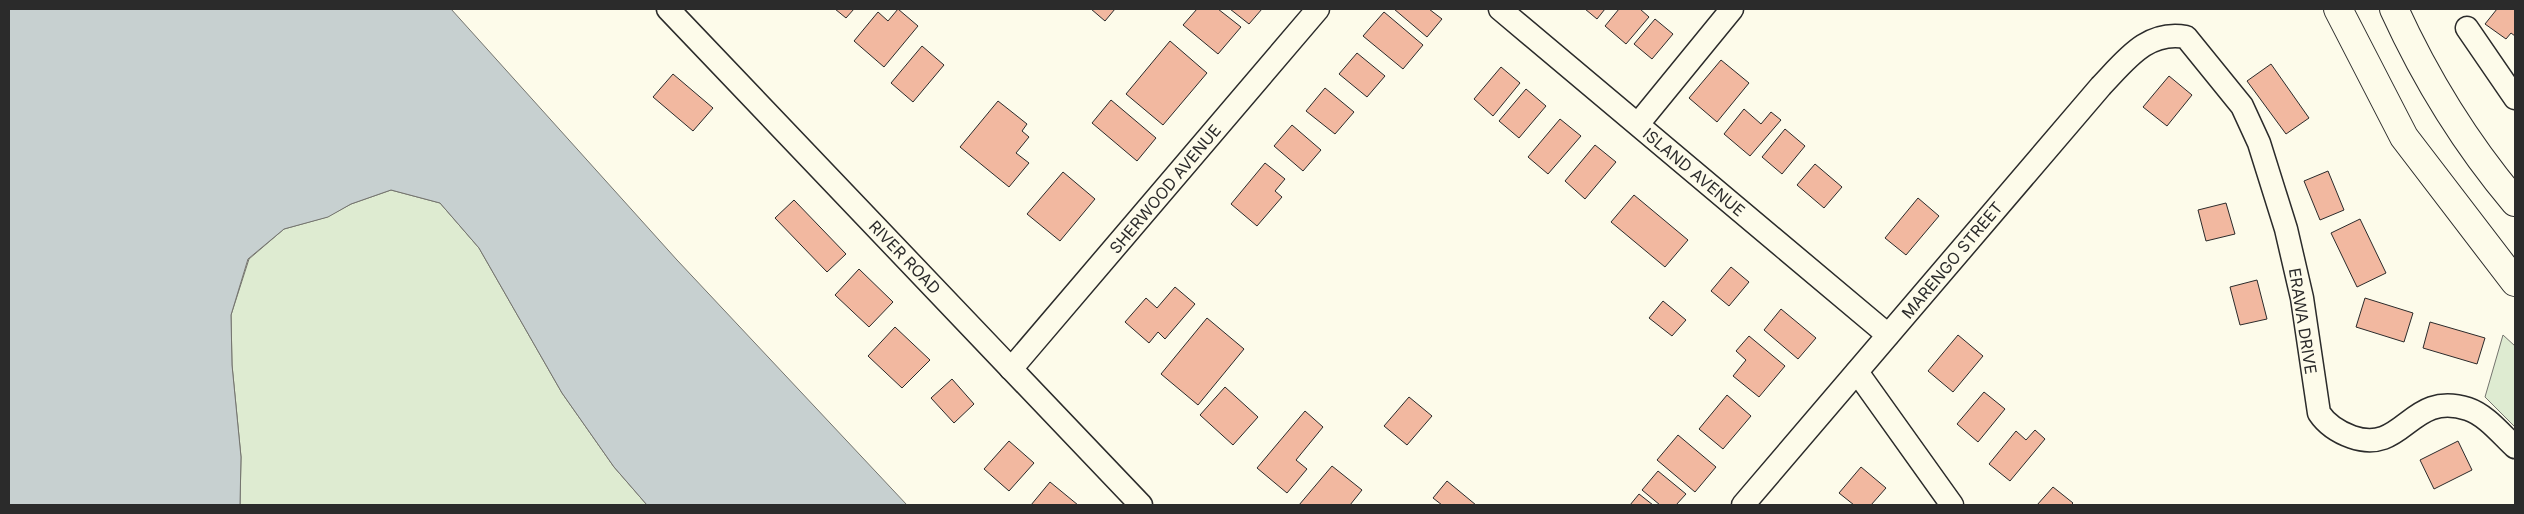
<svg xmlns="http://www.w3.org/2000/svg" width="2524" height="514" viewBox="0 0 2524 514" font-family="Inter,sans-serif">
	<style>
		.green { fill: #deebd1; stroke: #74746e }
		.water { fill: #c7d0d0; stroke: #74746e }
		.building { fill: #f2b8a0; stroke: #2b2b2b }
		.lines { fill: none; stroke-linecap: round; stroke-linejoin: round }
		.minor-casing { stroke: #2b2b2b; stroke-width: 25 }
		.highway-casing { stroke: #2b2b2b; stroke-width: 30 }
		.minor { stroke: #fdfbea; stroke-width: 22 }
		.highway { stroke: #fdfbea; stroke-width: 28 }
		.labels { text-anchor: middle; stroke-width: 4; stroke-linejoin: round; paint-order: stroke }
		.street-label { font-size: 16px; fill: #2b2b2b; stroke: #fdfbea }
	</style>
	<rect width="100%" height="100%" fill="#fdfbea"/>
	<g class="green">
		<polygon points="391,190 440,203 479,248 562,393 614,467 647,505 240,505 241,457 232,365 231,315 249,259 284,229 327,217 351,204"/>
		<polygon points="2503,335 2515,346 2515,427 2485,397"/>
	</g>
	<polygon class="water" points="9,9 451,9 677,260 907,505 647,505 614,467 562,393 479,248 440,203 391,190 351,204 328,217 284,229 248,259 231,315 232,365 241,457 240,505 9,505"/>
	<g class="building">
		<polygon points="835,9 854,9 846,18"/>
		<polygon points="898,9 918,26 884,67 854,41 878,12 888,21"/>
		<polygon points="1091,9 1115,9 1105,21"/>
		<polygon points="1197,9 1218,9 1241,27 1218,54 1183,25"/>
		<polygon points="1230,9 1262,9 1249,24"/>
		<polygon points="1394,9 1429,9 1442,19 1427,37"/>
		<polygon points="1585,9 1605,9 1597,19"/>
		<polygon points="1619,9 1640,9 1649,17 1626,44 1605,26"/>
		<polygon points="2497,9 2515,9 2515,36 2511,33 2506,39 2485,24"/>
		<polygon points="1384,12 1423,45 1403,69 1363,36"/>
		<polygon points="1655,19 1673,34 1652,59 1634,44"/>
		<polygon points="1170,41 1207,73 1163,125 1126,94"/>
		<polygon points="922,46 944,65 913,102 891,83"/>
		<polygon points="1357,53 1385,76 1367,97 1339,74"/>
		<polygon points="1721,60 1749,83 1717,122 1689,98"/>
		<polygon points="2271,64 2309,118 2286,134 2247,81"/>
		<polygon points="1501,67 1520,83 1493,116 1474,99"/>
		<polygon points="673,74 713,108 693,131 653,97"/>
		<polygon points="2169,76 2192,95 2167,126 2143,107"/>
		<polygon points="1325,88 1354,112 1335,134 1306,111"/>
		<polygon points="1526,89 1546,106 1519,138 1499,121"/>
		<polygon points="1111,100 1156,138 1137,161 1092,123"/>
		<polygon points="998,101 1027,124 1022,131 1029,137 1016,153 1029,163 1009,187 960,147"/>
		<polygon points="1744,109 1761,124 1771,112 1781,120 1750,156 1724,134"/>
		<polygon points="1560,119 1581,136 1548,174 1528,157"/>
		<polygon points="1292,125 1321,150 1303,171 1274,146"/>
		<polygon points="1785,129 1805,146 1782,174 1762,157"/>
		<polygon points="1595,145 1616,162 1585,199 1565,181"/>
		<polygon points="1265,163 1285,179 1275,191 1282,197 1257,226 1231,204"/>
		<polygon points="1815,164 1842,187 1824,208 1797,185"/>
		<polygon points="2328,171 2344,210 2320,220 2304,181"/>
		<polygon points="1063,172 1095,199 1060,241 1027,214"/>
		<polygon points="1634,195 1688,240 1665,267 1611,222"/>
		<polygon points="1918,198 1939,216 1906,255 1885,238"/>
		<polygon points="794,200 846,254 827,272 775,218"/>
		<polygon points="2226,203 2235,234 2206,241 2198,210"/>
		<polygon points="2360,219 2386,273 2357,287 2331,233"/>
		<polygon points="1731,267 1749,282 1729,306 1711,291"/>
		<polygon points="859,269 893,302 869,327 835,295"/>
		<polygon points="2257,280 2267,319 2240,325 2230,287"/>
		<polygon points="1175,287 1195,304 1165,339 1158,332 1149,343 1125,322 1146,298 1157,308"/>
		<polygon points="2365,298 2413,313 2404,342 2356,327"/>
		<polygon points="1663,301 1686,320 1672,336 1649,318"/>
		<polygon points="1781,309 1816,338 1798,359 1764,330"/>
		<polygon points="1207,318 1244,349 1198,405 1161,374"/>
		<polygon points="2430,322 2485,338 2477,364 2423,348"/>
		<polygon points="895,327 930,360 902,388 868,356"/>
		<polygon points="1958,335 1983,356 1953,392 1928,371"/>
		<polygon points="1749,336 1785,366 1759,397 1733,376 1746,360 1736,351"/>
		<polygon points="952,379 974,404 954,423 931,398"/>
		<polygon points="1225,387 1258,417 1233,445 1200,415"/>
		<polygon points="1984,392 2005,409 1978,442 1957,424"/>
		<polygon points="1727,395 1751,416 1723,449 1699,429"/>
		<polygon points="1409,397 1432,416 1407,445 1384,426"/>
		<polygon points="1305,411 1323,427 1296,460 1307,469 1287,493 1257,468"/>
		<polygon points="2035,430 2045,439 2010,481 1989,464 2016,431 2026,440"/>
		<polygon points="1678,435 1716,467 1695,492 1657,460"/>
		<polygon points="1009,441 1034,463 1009,491 984,469"/>
		<polygon points="2458,441 2472,470 2434,489 2420,460"/>
		<polygon points="1332,466 1362,490 1350,505 1299,505"/>
		<polygon points="1861,467 1886,488 1871,505 1854,505 1839,493"/>
		<polygon points="1658,471 1686,494 1676,505 1660,505 1642,490"/>
		<polygon points="1447,481 1476,505 1442,505 1433,498"/>
		<polygon points="1050,482 1078,505 1031,505"/>
		<polygon points="2053,487 2073,503 2071,505 2037,505"/>
		<polygon points="1639,494 1653,505 1630,505"/>
	</g>
	<g class="lines">
		<defs>
			<g id="minor">
				<polyline points="668,9 1141,505"/>
				<polyline points="1500,9 1888,335"/>
				<polyline points="2467,28 2515,98"/>
				<polyline points="1638,124 1732,9"/>
				<polyline points="1011,369 1318,9"/>
				<polyline points="1857,372 1952,505"/>
				<path d="M1743,505L2101,86C2126,60 2147,30 2186,37L2242,106L2259,143L2286,229L2302,298L2319,413C2327,425 2338,432 2352,437C2405,455 2409,390 2468,409C2486,415 2501,434 2515,447"/>
			</g>
			<g id="highway">
				<polyline points="2338,9 2404,137 2515,282"/>
				<path d="M2394,9C2425,77 2466,144 2515,202"/>
			</g>
		</defs>
		<use href="#minor" class="minor-casing"/>
		<use href="#highway" class="highway-casing"/>
		<use href="#minor" class="minor"/>
		<use href="#highway" class="highway"/>
	</g>
	<g class="labels">
		<g class="street-label">
			<text transform="translate(1694 172) rotate(40)" y="6">ISLAND AVENUE</text>
			<text transform="translate(1165 189) rotate(-50)" y="6">SHERWOOD AVENUE</text>
			<text transform="translate(905 257) rotate(46)" y="6">RIVER ROAD</text>
			<text transform="translate(1952 260) rotate(-50)" y="6">MARENGO STREET</text>
			<text transform="translate(2303 321) rotate(81)" y="6">ERAWA DRIVE</text>
		</g>
	</g>
	<rect width="2524" height="514" fill="none" stroke="#2b2b2b" stroke-width="20"/>
</svg>
